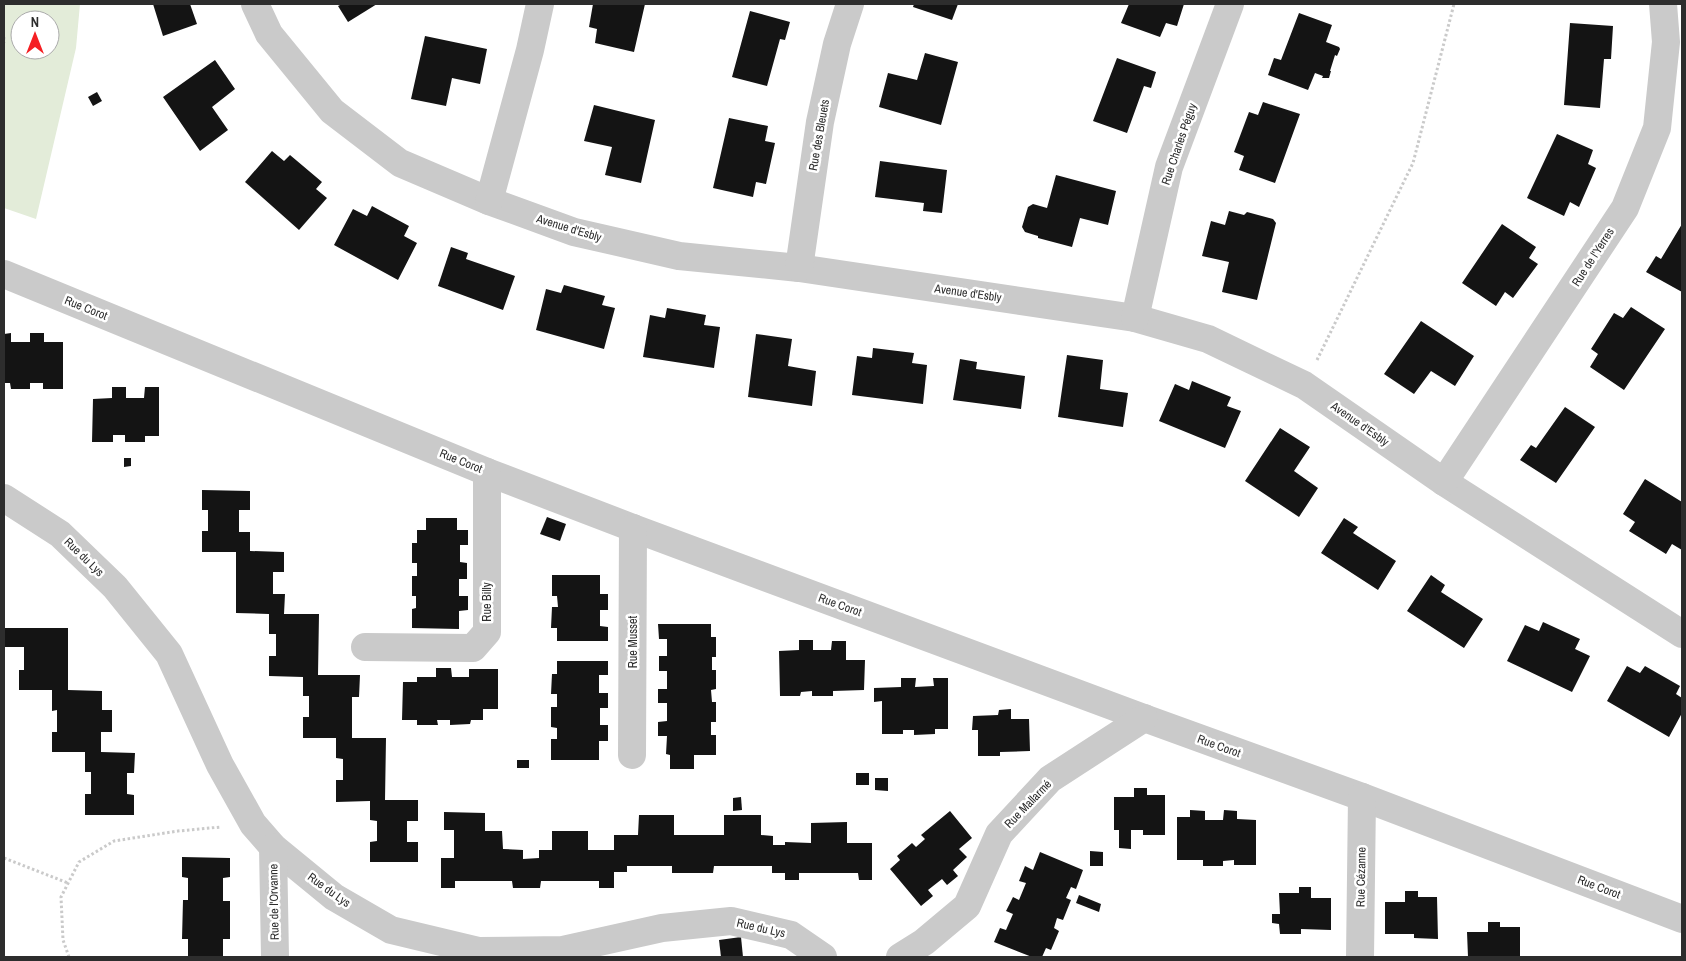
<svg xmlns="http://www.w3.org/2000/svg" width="1686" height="961" viewBox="0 0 1686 961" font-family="'Archivo Narrow',sans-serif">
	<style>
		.green { fill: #e3ecd9; fill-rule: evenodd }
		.building { fill: #141414 }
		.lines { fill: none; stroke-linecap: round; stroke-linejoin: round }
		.path { stroke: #cacaca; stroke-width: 3; stroke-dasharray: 2.5 2.5; stroke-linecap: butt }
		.minor { stroke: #cacaca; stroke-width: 28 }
		.labels { text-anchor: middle; stroke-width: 5; stroke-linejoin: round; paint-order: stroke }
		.street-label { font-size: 12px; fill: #2d2d2d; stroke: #fff }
	</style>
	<rect width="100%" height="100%" fill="#fff"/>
	<path class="green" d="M4,4H80L76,48L36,219L4,208ZM20,20H50V50H20Z"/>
	<g class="building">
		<polygon points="153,4 190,4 197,24 163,36"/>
		<polygon points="342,4 377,4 348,22 338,6"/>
		<polygon points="593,4 645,4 634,52 595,43 597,29 589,27"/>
		<polygon points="914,4 958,4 952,20 913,7"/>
		<polygon points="1129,4 1184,4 1177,26 1166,23 1160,37 1121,23"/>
		<polygon points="750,11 790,22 785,40 780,39 767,86 732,77"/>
		<polygon points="1299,13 1332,25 1326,42 1339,47 1340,49 1337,56 1335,55 1330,71 1331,71 1329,78 1322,78 1323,76 1315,73 1308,90 1268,75 1274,58 1281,60"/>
		<polygon points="1570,23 1613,26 1611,59 1604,59 1600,108 1564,105"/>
		<polygon points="425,36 487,49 480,84 452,78 446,106 411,99"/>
		<polygon points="925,53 958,62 941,125 879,107 888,73 917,80"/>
		<polygon points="1117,58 1156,72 1151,88 1144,86 1127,133 1093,121"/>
		<polygon points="215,60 235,89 212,107 228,130 200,151 163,97"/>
		<polygon points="97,92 102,101 93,106 88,97"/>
		<polygon points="1263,102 1300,114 1275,183 1239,170 1244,156 1234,152 1249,112 1258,115"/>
		<polygon points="594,105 655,120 641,183 605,175 612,147 584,141"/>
		<polygon points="729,118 768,126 765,141 775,143 766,184 756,182 753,197 713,188"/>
		<polygon points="1557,134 1593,150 1588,164 1596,168 1579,207 1570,202 1564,216 1527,198"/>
		<polygon points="272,151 284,161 290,155 322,182 316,189 327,198 299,230 245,182"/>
		<polygon points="880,161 947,170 942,213 923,211 924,203 875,197"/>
		<polygon points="1056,175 1116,191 1108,225 1080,218 1072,247 1038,238 1038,236 1025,232 1022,227 1028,207 1033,204 1047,208"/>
		<polygon points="372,206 409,226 404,236 417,243 398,280 334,245 353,209 367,216"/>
		<polygon points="1229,211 1244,215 1247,212 1273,219 1276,223 1257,300 1222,292 1229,262 1202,256 1211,221 1225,225"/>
		<polygon points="1502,224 1536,247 1529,258 1538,264 1513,298 1505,292 1496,306 1462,283"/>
		<polygon points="1682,224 1682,292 1646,272 1656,256 1661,259"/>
		<polygon points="451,247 468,253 466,259 515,276 503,310 438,286"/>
		<polygon points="564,285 605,296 602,305 615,308 604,349 536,330 546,289 561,293"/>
		<polygon points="1631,307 1665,329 1624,390 1590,367 1598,354 1591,349 1614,313 1623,318"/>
		<polygon points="667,308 706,315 704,325 720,327 714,368 643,357 650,315 665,318"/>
		<polygon points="1421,321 1474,356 1455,386 1431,371 1414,394 1384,374"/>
		<polygon points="11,333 11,342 30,342 30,333 44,333 44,342 63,342 63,389 43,389 43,383 30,383 30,389 11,389 10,383 4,383 4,334"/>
		<polygon points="756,334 792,339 788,366 816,371 812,406 748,397"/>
		<polygon points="873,348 914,353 912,363 927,365 923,404 852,395 857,356 872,358"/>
		<polygon points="1067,355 1103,360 1100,389 1128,393 1123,427 1058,417"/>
		<polygon points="960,359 977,362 976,369 1025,376 1021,409 953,400"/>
		<polygon points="1192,381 1231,397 1227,406 1241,411 1225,448 1159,421 1175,384 1189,390"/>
		<polygon points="112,387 126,387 126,398 144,398 145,387 159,387 159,436 145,436 145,442 125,442 125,435 113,435 113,442 92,442 93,399 112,398"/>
		<polygon points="1565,407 1595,427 1556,483 1520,460 1531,445 1536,448"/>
		<polygon points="1280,428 1310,447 1294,471 1318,488 1299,517 1245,481"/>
		<polygon points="124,458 131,458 131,466 124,467"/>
		<polygon points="1645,479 1682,502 1682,550 1672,544 1666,554 1629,531 1635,522 1623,514"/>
		<polygon points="202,490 250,491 250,510 239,510 239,532 250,532 250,551 284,552 284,572 273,572 273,594 285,594 284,614 319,614 318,675 360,675 359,697 352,697 352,738 386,738 385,800 418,800 418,821 407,821 407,842 418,842 418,862 370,862 370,842 377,841 377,821 370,820 370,801 336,802 336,780 343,780 343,759 336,758 336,738 303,738 303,717 309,717 309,696 303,696 303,677 269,676 269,656 276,656 276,634 269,634 269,614 236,613 236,552 202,552 202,531 208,531 208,510 202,510"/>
		<polygon points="547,517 566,524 560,541 540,534"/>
		<polygon points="426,518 457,518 457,530 468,530 468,545 460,545 460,562 467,563 467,579 459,579 459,596 468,596 468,610 459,611 459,629 412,628 412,609 416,608 416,596 412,596 412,576 417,576 417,563 412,563 412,543 417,543 417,530 426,530"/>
		<polygon points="1344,518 1358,527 1353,533 1396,561 1378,590 1321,553"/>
		<polygon points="552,575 600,575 600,594 608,594 608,610 600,610 600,626 608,627 608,641 557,641 557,628 551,628 552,607 558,607 557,596 552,596"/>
		<polygon points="1431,575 1445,585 1441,592 1483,619 1464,648 1407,611"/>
		<polygon points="1543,622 1580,639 1575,649 1590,656 1572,692 1507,661 1525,625 1539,631"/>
		<polygon points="658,624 711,624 711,637 716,637 716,657 712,657 712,670 716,670 716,689 711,690 712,702 716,702 716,722 711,722 711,735 716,735 716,755 694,755 694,769 670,769 670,755 666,754 667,736 658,736 658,722 667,721 667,703 658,703 658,689 667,689 667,671 659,671 659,656 667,656 667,639 659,639"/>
		<polygon points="4,628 68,628 68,690 102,691 102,710 112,710 112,732 101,732 101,752 135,753 134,773 127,773 127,794 134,795 134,815 85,815 85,794 91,794 91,772 85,772 85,752 52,752 52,732 57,732 57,710 52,711 52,690 19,690 19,670 24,670 24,647 4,647"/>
		<polygon points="799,640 813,640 813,650 831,650 832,641 846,641 846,660 865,660 864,690 833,691 833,696 812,696 812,691 801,692 800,696 780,696 779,651 799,650"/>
		<polygon points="557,661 608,661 608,675 599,675 599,693 608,693 608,708 600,708 600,725 608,725 608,741 599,741 599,760 551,760 551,739 557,739 557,728 551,727 551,707 557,707 557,694 551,694 552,674 557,674"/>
		<polygon points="1627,666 1640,673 1645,666 1680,686 1676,694 1682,698 1682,713 1669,737 1607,701"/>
		<polygon points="436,668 451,668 452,677 469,677 469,669 498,669 498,709 483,709 483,720 471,720 470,724 450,725 450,720 437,720 438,725 417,725 417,720 402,720 403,682 417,682 417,677 436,677"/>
		<polygon points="901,678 916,678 915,687 934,686 933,678 948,678 948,729 935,729 935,734 914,735 914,730 903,730 903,734 882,734 882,701 874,702 874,688 901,687"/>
		<polygon points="1011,709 1011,719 1029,719 1030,751 1000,752 1000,756 978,756 978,730 972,730 973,716 998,715 999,710"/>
		<rect x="517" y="760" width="12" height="8"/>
		<rect x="856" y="773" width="13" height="12"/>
		<polygon points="875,778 888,778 888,791 875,790"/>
		<polygon points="1134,788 1147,788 1147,795 1165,795 1165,835 1143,835 1143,830 1131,830 1131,849 1119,848 1119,830 1114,830 1114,797 1134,797"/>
		<polygon points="741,797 742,810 733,811 733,798"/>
		<polygon points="1190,810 1205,811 1205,820 1223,820 1224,810 1237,811 1237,819 1256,820 1256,865 1234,865 1234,860 1223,861 1223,866 1203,866 1203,860 1177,860 1177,817 1190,817"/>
		<polygon points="950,811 972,838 959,849 967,857 953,870 958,876 947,885 942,879 928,890 933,896 921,906 890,869 900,860 897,856 912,843 916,847 925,839 921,835"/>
		<polygon points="444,812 485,813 485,831 502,831 503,849 523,850 523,859 539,858 539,850 552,850 552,831 588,831 588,850 614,850 614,835 638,835 639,815 674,815 674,835 724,835 724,815 761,815 761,835 773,836 773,845 785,845 785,842 811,843 811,823 847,822 847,843 872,843 872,880 859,880 858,873 799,873 799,880 785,880 785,873 772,873 772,866 714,866 713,873 672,873 672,866 627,866 627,872 614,872 614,888 599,888 599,881 541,881 540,888 513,888 512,881 455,881 455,888 441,888 441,858 454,858 454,830 444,830"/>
		<polygon points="1090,851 1103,852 1103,866 1090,866"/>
		<polygon points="1040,852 1083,870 1076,889 1071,887 1066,898 1071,900 1063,920 1057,918 1054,928 1059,931 1051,950 1046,948 1042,957 1032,957 994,942 1000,928 1006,930 1013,914 1006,911 1013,897 1019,900 1026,883 1019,881 1025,866 1033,870"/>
		<polygon points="182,857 230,858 230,877 223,878 223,901 230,901 230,939 223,939 223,957 188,957 188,939 182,939 183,900 188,900 188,878 182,877"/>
		<polygon points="1299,887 1311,887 1311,898 1331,898 1331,930 1301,929 1301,934 1280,934 1279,924 1272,923 1272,914 1280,914 1279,893 1299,893"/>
		<polygon points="1405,891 1418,891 1418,897 1437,897 1438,939 1414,938 1414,934 1385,934 1385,902 1405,902"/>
		<polygon points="1079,895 1101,904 1099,912 1076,903"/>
		<polygon points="1488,922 1500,922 1500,927 1520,927 1520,957 1468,957 1467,932 1488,932"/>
		<polygon points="741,937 743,957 721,957 719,940"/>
	</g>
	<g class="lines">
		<g class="path">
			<polyline points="4,37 4,43"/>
			<polyline points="1317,360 1413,163 1454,4"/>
			<polyline points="4,858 68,883"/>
			<polyline points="69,957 63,940 61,897 79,862 114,841 178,831 221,827"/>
		</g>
		<g class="minor">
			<polyline points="255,4 269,34 332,111 400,163 489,201 574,232 679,256 799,268 1135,318 1208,339 1304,385 1444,482 1682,634"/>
			<polyline points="489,201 530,50 540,4"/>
			<polyline points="799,268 820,122 837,44 850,4"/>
			<polyline points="4,274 487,472 633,528 1144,718 1362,797 1682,919"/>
			<polyline points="1135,318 1169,167 1230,4"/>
			<polyline points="1444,482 1625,208 1657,128 1666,42 1663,4"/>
			<polyline points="4,498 60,534 115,587 169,654 220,765 253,824 273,847 334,897 391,930 479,951 563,950 662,928 731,921 791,935 823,957"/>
			<polyline points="365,647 473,648 487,632 487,472"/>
			<polyline points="632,755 633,528"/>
			<polyline points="273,847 275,957"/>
			<polyline points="900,957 924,942 967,906 999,834 1050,779 1144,718"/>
			<polyline points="1360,957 1362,797"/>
		</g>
	</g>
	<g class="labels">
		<g class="street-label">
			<text transform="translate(819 135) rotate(-80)" y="4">Rue des Bleuets</text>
			<text transform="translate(1179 144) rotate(-71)" y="4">Rue Charles Péguy</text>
			<text transform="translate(569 228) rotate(17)" y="4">Avenue d'Esbly</text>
			<text transform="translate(1593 257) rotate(-57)" y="4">Rue de l'Yerres</text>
			<text transform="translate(968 293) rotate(8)" y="4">Avenue d'Esbly</text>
			<text transform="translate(86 308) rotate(22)" y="4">Rue Corot</text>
			<text transform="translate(1360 424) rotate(35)" y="4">Avenue d'Esbly</text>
			<text transform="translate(461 461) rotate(22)" y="4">Rue Corot</text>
			<text transform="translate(84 557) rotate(44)" y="4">Rue du Lys</text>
			<text transform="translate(487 602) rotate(-90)" y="4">Rue Billy</text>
			<text transform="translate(840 605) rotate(20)" y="4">Rue Corot</text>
			<text transform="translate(633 642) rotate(-90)" y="4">Rue Musset</text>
			<text transform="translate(1219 746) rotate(20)" y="4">Rue Corot</text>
			<text transform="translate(1028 804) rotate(-46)" y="4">Rue Mallarmé</text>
			<text transform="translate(1361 877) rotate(-89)" y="4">Rue Cézanne</text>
			<text transform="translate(1599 887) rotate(21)" y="4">Rue Corot</text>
			<text transform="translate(329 890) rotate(36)" y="4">Rue du Lys</text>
			<text transform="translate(274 902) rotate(-91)" y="4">Rue de l'Orvanne</text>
			<text transform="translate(761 928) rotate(13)" y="4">Rue du Lys</text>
		</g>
	</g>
	<rect width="1686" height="961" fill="none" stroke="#2d2d2d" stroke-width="10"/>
	<g transform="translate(35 35)"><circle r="24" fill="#ffffff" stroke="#ababab"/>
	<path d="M0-4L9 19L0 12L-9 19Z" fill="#f51f23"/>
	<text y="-8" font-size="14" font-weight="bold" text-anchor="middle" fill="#2d2d2d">N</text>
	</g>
</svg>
